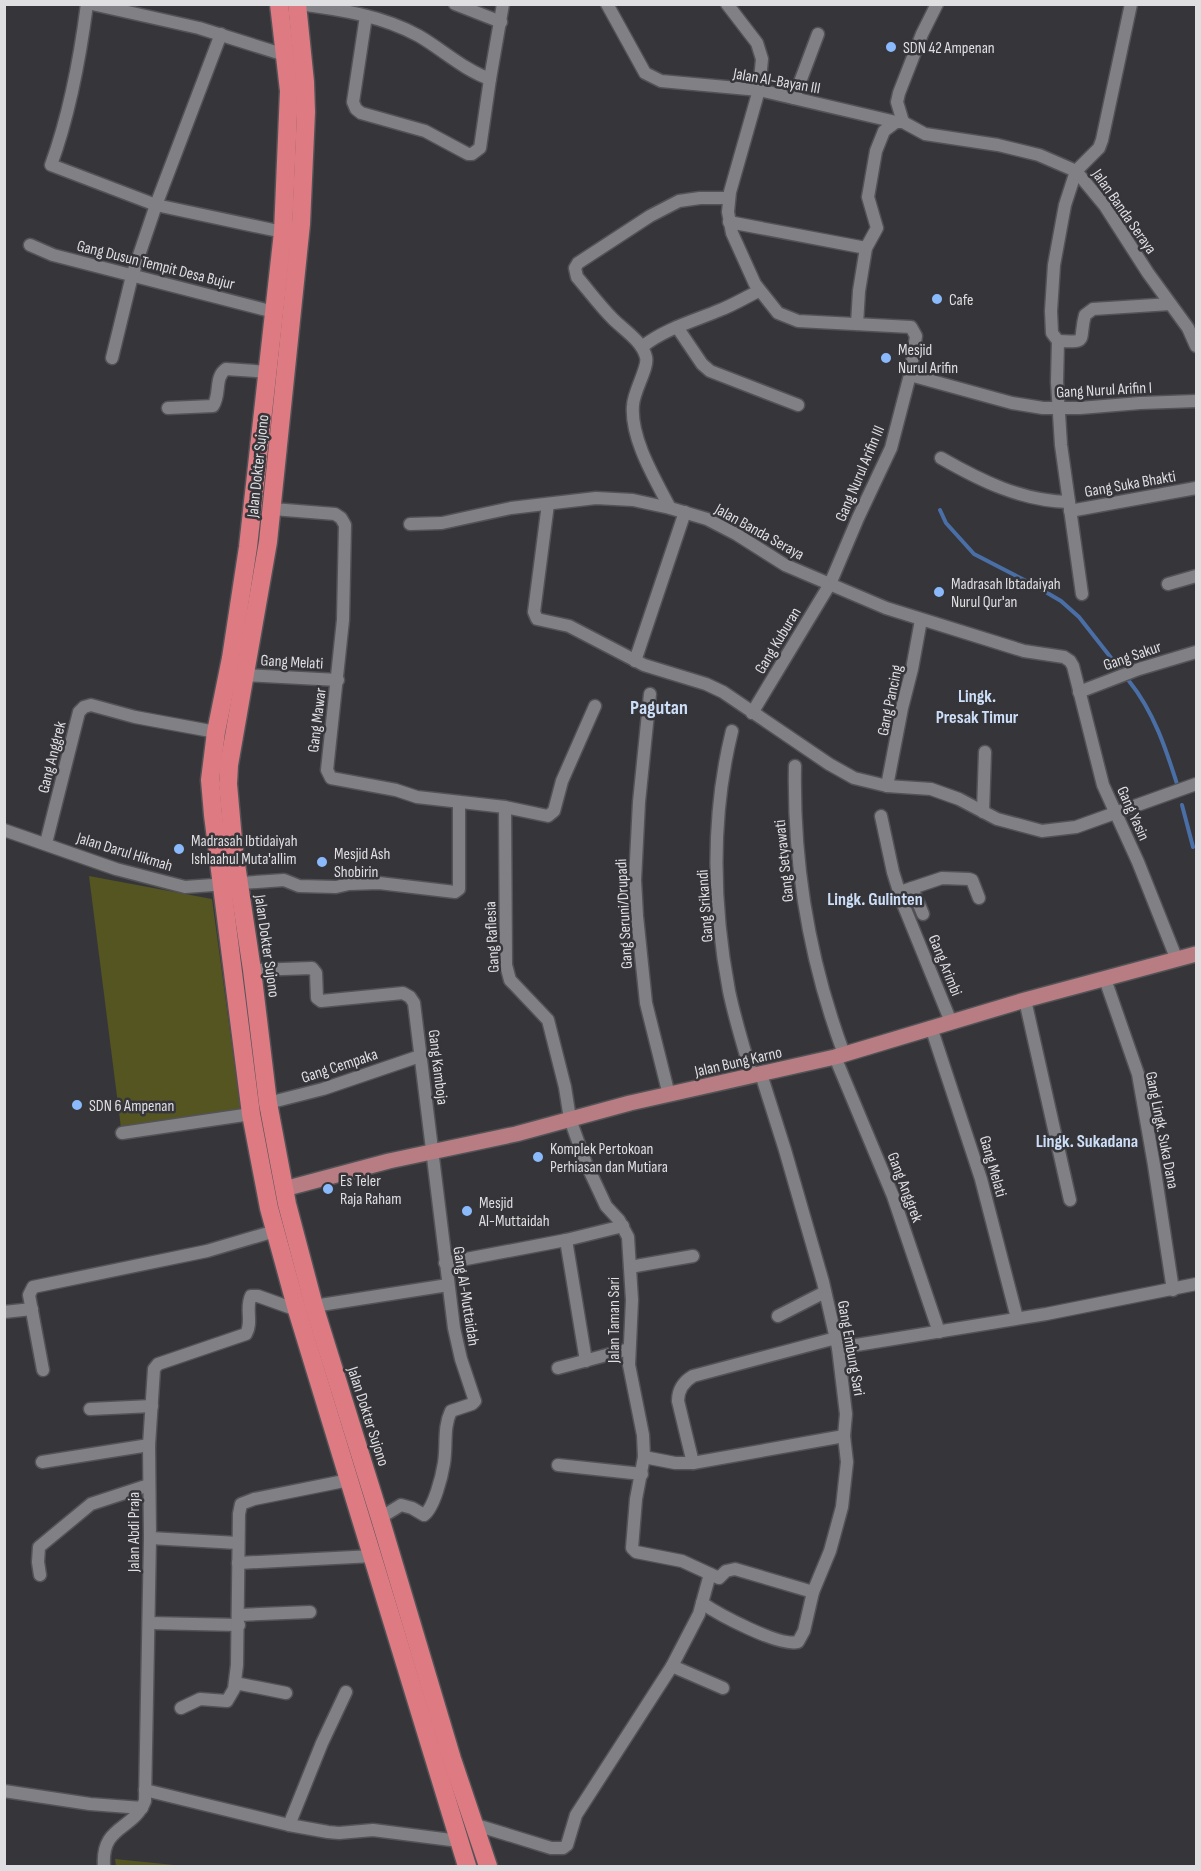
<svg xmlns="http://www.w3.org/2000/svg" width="1201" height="1871" viewBox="0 0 1201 1871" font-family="'Sofia Sans Condensed',sans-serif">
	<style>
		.green { fill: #545521 }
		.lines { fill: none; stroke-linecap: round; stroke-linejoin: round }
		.stream { stroke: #4a6fa6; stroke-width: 4 }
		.minor-casing { stroke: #535357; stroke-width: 15 }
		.major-casing { stroke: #535357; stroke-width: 18 }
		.highway-casing { stroke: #535357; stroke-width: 21 }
		.minor { stroke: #818085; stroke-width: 12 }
		.major { stroke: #b87c83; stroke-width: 15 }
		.highway { stroke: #dd7a82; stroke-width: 18 }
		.poi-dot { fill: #8bbafc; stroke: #36353a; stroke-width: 2 }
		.labels { text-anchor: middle; stroke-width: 5; stroke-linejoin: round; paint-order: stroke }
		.poi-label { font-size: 16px; fill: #dfdfe2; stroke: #36353a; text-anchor: start }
		.street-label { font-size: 16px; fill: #dfdfe2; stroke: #36353a }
		.neighbourhood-label { font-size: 18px; font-weight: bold; fill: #cddff8; stroke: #36353a }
		.quarter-label { font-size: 20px; font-weight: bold; fill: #cddff8; stroke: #36353a }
	</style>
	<rect width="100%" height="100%" fill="#36353a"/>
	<g class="green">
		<polygon points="89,876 212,899 241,1112 121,1128"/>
		<polygon points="115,1859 184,1866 116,1866"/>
	</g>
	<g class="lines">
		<g class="stream">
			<polyline points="940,510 946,523 974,554 1032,584 1061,601 1079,617 1123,673"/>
			<path d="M1129,681C1154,712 1166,749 1178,787"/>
			<polyline points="1182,805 1193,847"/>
		</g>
		<defs>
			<g id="minor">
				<path d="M87,4C80,58 70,113 51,165L156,205L283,232"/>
				<polyline points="92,4 199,28 285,55"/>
				<path d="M298,4C339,9 383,16 419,36C443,50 464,70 490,79L503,4"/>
				<polyline points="455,4 501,22"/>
				<polyline points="607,4 645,73 661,81 759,90 896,122 903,122"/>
				<polyline points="727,4 757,43 762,59 759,90 730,192 728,212 732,233 755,284 778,313 798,321 911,327 916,336 910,375 891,448 858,518 830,584 752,713"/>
				<polyline points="937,4 922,34 899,93 897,102 903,122 925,134 998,145 1039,155 1076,171 1105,206 1148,273 1188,328 1196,346"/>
				<polyline points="366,16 353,102 356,109 361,113 425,131 468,154 472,154 480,148 490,79"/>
				<polyline points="794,98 818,34"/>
				<polyline points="729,222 866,248"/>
				<polyline points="30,245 53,255 274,312"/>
				<polyline points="857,324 859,291 866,248 877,228 868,197 876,151 884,131 896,122"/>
				<polyline points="677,327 702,364 710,371 798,405"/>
				<path d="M1058,341C1090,343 1078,340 1085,315L1093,309L1170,304"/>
				<path d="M642,347C664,329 694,321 720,310C733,305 746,297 759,291"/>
				<polyline points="112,358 132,276 156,205 221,34"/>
				<polyline points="910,375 1012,403 1043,408 1080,408 1140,403 1196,401"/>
				<path d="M168,408L213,406C221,394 214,377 226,369L269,372"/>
				<path d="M941,458C981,481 1022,501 1069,502"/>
				<polyline points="548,504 534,612 537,619 569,626 644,665 706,684 723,692 829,764 854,778 887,786 931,789 959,799 997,819 1042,831 1076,827 1196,784"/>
				<path d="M670,508C655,479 630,438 633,405C634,390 649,367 646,357C642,341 624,330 613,319C600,306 589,291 577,277L575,268L578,263L650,216L679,201L700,198H729"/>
				<polyline points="273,509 335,514 341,518 345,525 343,620 327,770 331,778 396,790 417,797 505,807 548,816 554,811 562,781 595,706"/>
				<polyline points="1070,511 1196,488"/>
				<polyline points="410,524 442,523 511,508 596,498 633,500 670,508 707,519 736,534 785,565 886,608 1024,651 1064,657 1070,661 1073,666 1103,785 1138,862 1177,960"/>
				<polyline points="1168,584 1196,576"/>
				<polyline points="1082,594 1061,445 1057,382 1058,341 1052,333 1051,311 1054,265 1065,205 1076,171 1099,148 1102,140 1131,4"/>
				<polyline points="635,661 685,512"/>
				<polyline points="244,675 338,680"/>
				<polyline points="1079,692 1139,669 1196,652"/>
				<polyline points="650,694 639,802 635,880 637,916 646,1003 669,1095"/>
				<path d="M732,731C711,816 713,906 729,991C735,1020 744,1048 752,1076"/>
				<path d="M795,766C793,867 809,960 844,1054"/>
				<polyline points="887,786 902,708 912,669 921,620"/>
				<polyline points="505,807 506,965 510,980 548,1020 565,1087 570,1119 585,1161 606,1206 619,1220 628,1237 632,1300 629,1365 643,1435 644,1457 636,1499 632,1548 636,1552 682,1561 719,1578 726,1571 735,1569 813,1592"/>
				<polyline points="983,812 985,752"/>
				<polyline points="881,816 893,872 903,904 951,1022"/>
				<polyline points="4,830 116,869 185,887 284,880 299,886 336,887 349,884 379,883 455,892 459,889 459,802"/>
				<polyline points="46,843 79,712 84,707 91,705 135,717 216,732"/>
				<polyline points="912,888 923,914"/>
				<polyline points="900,892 942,878 969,879 972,880 979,898"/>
				<path d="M252,970L312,968L316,973L317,998L321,1001L403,993L410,997L414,1003L454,1328L461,1359L475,1401L472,1404L451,1411C443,1428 447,1444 444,1463C442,1476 434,1508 424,1515L412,1508L401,1505L380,1518"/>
				<polyline points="1105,979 1138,1074 1154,1165 1173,1290"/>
				<polyline points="1025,1000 1070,1200"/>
				<polyline points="931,1027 981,1179 1017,1318"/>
				<polyline points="835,1057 893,1196 939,1332"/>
				<polyline points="268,1103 323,1089 420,1056"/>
				<polyline points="122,1133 251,1114"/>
				<polyline points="566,1240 586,1361"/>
				<polyline points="445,1263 566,1240 623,1226"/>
				<polyline points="630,1267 693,1256"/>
				<polyline points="314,1306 448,1285"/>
				<polyline points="4,1312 32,1309"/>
				<polyline points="778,1316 825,1292"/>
				<polyline points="838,1348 1046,1314 1196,1284"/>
				<polyline points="558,1368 629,1349"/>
				<polyline points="43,1370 29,1295 33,1287 207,1251 275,1231"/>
				<polyline points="90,1409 152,1406"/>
				<polyline points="644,1457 675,1463 693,1463 844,1436"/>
				<polyline points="42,1462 149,1445"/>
				<path d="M693,1463L678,1401C678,1390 683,1382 693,1376L836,1338"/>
				<polyline points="558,1465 642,1474"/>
				<polyline points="150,1538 238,1543"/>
				<polyline points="238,1563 373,1556"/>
				<polyline points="40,1575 38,1562 39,1547 91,1504 149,1485"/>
				<path d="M702,1603C718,1614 779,1647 798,1642L804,1631L813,1592L830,1551L842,1507L847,1462L844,1436L846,1414L838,1348L823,1282L785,1150L761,1074"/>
				<polyline points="239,1615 310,1612"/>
				<polyline points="149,1623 239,1625"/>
				<polyline points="672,1666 723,1688"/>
				<polyline points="235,1683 286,1693"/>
				<polyline points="181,1708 200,1699 227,1701 234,1689 237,1665 239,1514 241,1504 254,1499 349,1480"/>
				<polyline points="145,1790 289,1825 328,1832 339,1833 373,1830 459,1841"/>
				<polyline points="4,1791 90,1804 142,1808"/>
				<polyline points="473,1824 551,1848 563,1848 567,1845 576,1815 672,1666 699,1614 710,1574"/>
				<polyline points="289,1825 322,1743 346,1692"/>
				<path d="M104,1866C101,1825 133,1831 145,1801L150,1538L149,1445L154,1369L158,1364L246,1334C253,1322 245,1308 251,1296H258L297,1310"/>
			</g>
			<polyline id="major" points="284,1189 389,1161 516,1134 630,1103 835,1057 1025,1000 1196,954"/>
			<g id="highway">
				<polyline points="279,4 289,91 283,232 248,547 231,658 216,732 210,780 213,815 251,1114 269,1208 297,1310 467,1866"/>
				<polyline points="297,4 305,82 306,112 301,224 268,542 229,765 228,784 234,851 252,970 268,1103 287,1204 314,1306 380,1518 452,1759 488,1866"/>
			</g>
		</defs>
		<use href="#minor" class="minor-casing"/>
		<use href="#major" class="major-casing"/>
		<use href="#highway" class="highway-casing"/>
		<use href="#minor" class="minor"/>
		<use href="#major" class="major"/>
		<use href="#highway" class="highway"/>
	</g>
	<g class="poi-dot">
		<circle cx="891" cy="47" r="6"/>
		<circle cx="937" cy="299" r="6"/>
		<circle cx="886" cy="358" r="6"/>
		<circle cx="939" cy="592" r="6"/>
		<circle cx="179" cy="849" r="6"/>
		<circle cx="322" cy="862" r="6"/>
		<circle cx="77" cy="1105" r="6"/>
		<circle cx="538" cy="1157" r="6"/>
		<circle cx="328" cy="1189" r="6"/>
		<circle cx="467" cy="1211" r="6"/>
	</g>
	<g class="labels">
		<g class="poi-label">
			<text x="903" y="53">SDN 42 Ampenan</text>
			<text x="949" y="305">Cafe</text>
			<text x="898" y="355">Mesjid<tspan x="898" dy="18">Nurul Arifin</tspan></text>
			<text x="951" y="589">Madrasah Ibtadaiyah<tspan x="951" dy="18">Nurul Qur'an</tspan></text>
			<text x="191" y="846">Madrasah Ibtidaiyah<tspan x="191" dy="18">Ishlaahul Muta'allim</tspan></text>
			<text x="334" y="859">Mesjid Ash<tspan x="334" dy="18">Shobirin</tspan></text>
			<text x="89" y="1111">SDN 6 Ampenan</text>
			<text x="550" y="1154">Komplek Pertokoan<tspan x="550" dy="18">Perhiasan dan Mutiara</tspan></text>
			<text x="340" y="1186">Es Teler<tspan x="340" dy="18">Raja Raham</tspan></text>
			<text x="479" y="1208">Mesjid<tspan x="479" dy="18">Al-Muttaidah</tspan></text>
		</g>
		<g class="street-label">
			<text transform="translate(777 80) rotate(10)" y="6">Jalan Al-Bayan III</text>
			<text transform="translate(1125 211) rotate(55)" y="6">Jalan Banda Seraya</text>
			<text transform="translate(156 264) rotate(14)" y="6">Gang Dusun Tempit Desa Bujur</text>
			<text transform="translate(1104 389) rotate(-3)" y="6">Gang Nurul Arifin I</text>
			<text transform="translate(257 466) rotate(-84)" y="6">Jalan Dokter Sujono</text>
			<text transform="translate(859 473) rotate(-67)" y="6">Gang Nurul Arifin III</text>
			<text transform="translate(1130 483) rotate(-10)" y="6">Gang Suka Bhakti</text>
			<text transform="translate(760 531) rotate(29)" y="6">Jalan Banda Seraya</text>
			<text transform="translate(777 640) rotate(-59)" y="6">Gang Kuburan</text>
			<text transform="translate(1132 655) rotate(-19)" y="6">Gang Sakur</text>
			<text transform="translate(292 661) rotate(3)" y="6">Gang Melati</text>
			<text transform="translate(889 700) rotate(-78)" y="6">Gang Pancing</text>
			<text transform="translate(316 720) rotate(-83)" y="6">Gang Mawar</text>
			<text transform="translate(51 757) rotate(-76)" y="6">Gang Anggrek</text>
			<text transform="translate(1134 813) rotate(66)" y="6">Gang Yasin</text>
			<text transform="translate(125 851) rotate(17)" y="6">Jalan Darul Hikmah</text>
			<text transform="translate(783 861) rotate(-96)" y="6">Gang Setyawati</text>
			<text transform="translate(704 906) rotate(-94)" y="6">Gang Srikandi</text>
			<text transform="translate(623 914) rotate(-93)" y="6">Gang Seruni/Drupadi</text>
			<text transform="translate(491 937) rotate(-93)" y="6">Gang Raflesia</text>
			<text transform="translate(268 946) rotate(82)" y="6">Jalan Dokter Sujono</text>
			<text transform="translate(946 965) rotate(68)" y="6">Gang Arimbi</text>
			<text transform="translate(738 1061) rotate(-13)" y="6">Jalan Bung Karno</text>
			<text transform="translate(339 1065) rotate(-18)" y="6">Gang Cempaka</text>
			<text transform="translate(439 1067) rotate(83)" y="6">Gang Kamboja</text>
			<text transform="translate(1163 1130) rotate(79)" y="6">Gang Lingk. Suka Dana</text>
			<text transform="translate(994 1166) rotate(74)" y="6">Gang Melati</text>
			<text transform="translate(906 1187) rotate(69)" y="6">Gang Anggrek</text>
			<text transform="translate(467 1296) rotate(81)" y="6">Gang Al-Muttaidah</text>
			<text transform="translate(613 1320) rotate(-90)" y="6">Jalan Taman Sari</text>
			<text transform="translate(852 1348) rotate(80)" y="6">Gang Embung Sari</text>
			<text transform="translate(369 1416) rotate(72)" y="6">Jalan Dokter Sujono</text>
			<text transform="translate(133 1532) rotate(-90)" y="6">Jalan Abdi Praja</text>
		</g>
		<g class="neighbourhood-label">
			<text x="977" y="702">Lingk.<tspan x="977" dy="21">Presak Timur</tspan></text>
			<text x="875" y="905">Lingk. Gulinten</text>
			<text x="1087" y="1147">Lingk. Sukadana</text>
		</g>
		<g class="quarter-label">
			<text x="659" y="714">Pagutan</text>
		</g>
	</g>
	<rect width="1201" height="1871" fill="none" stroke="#dfdfe2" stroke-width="12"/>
</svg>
